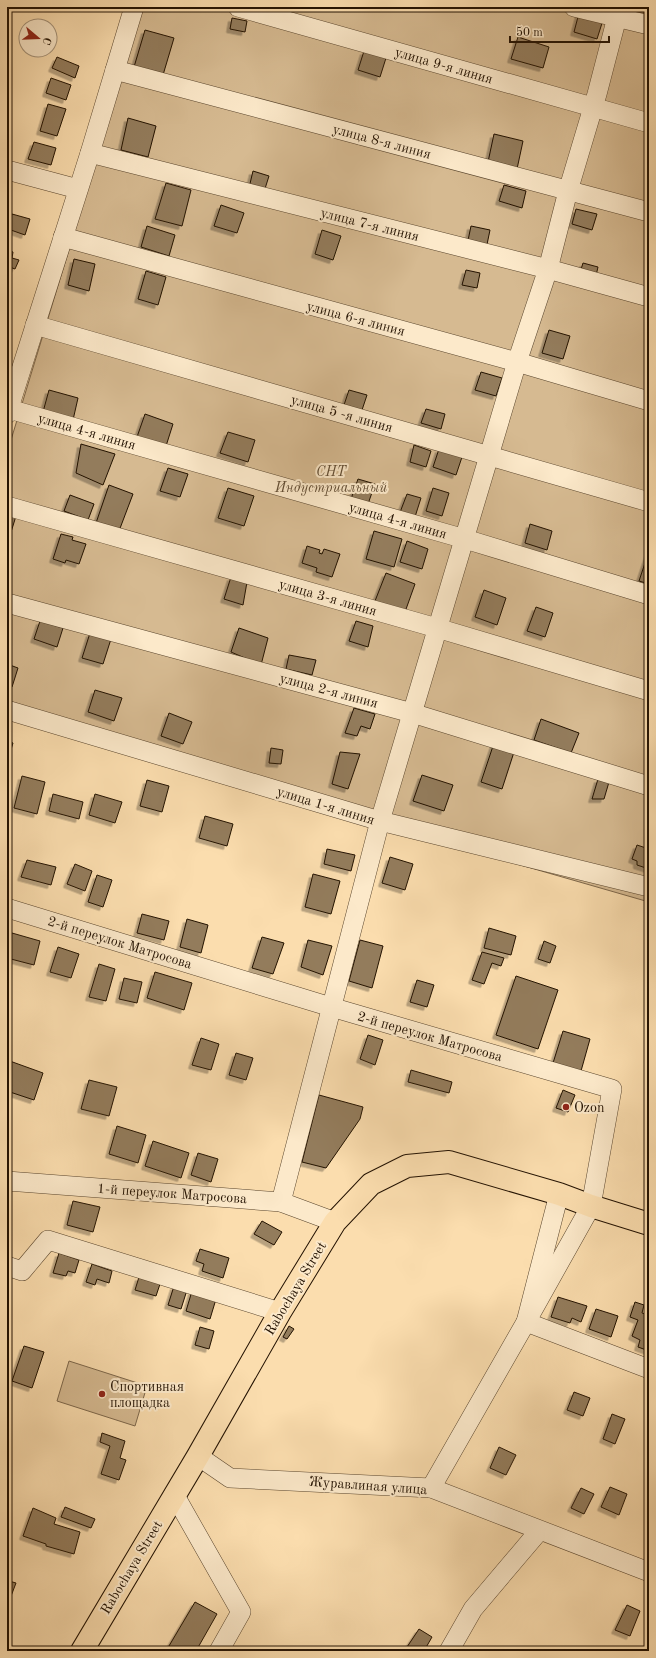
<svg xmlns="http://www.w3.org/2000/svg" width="656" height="1658" viewBox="0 0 656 1658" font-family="'Old Standard TT',serif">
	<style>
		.green { fill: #d6ba91; stroke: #7c664a }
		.building { fill: #937c5b; stroke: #231202; filter: url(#shadow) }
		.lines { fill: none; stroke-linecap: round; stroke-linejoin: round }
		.minor-casing { stroke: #59452d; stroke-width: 20 }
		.major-casing { stroke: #231202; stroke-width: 24 }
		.minor { stroke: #fce9ca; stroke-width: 19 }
		.major { stroke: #fbddae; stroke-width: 22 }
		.poi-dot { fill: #8f2418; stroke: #fce9ca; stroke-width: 1.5 }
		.labels { text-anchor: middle; stroke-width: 4; stroke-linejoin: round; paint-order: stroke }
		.street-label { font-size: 14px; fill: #231202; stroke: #fce9ca }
		.park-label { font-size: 14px; font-style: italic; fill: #624d34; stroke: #fce9ca }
		.poi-label { font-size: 14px; fill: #231202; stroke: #fce9ca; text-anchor: start }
	</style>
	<defs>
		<filter id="shadow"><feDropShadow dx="-3.5" dy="3.5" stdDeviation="0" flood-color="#0004"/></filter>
	</defs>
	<rect width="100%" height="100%" fill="#fbddae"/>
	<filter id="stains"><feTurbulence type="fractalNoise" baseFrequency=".005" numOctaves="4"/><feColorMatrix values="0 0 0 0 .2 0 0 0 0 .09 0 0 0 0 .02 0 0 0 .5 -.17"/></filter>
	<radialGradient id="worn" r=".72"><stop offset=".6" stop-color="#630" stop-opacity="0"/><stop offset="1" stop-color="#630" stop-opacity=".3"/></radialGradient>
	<g class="green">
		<polygon points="143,7 649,7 649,902 7,717 7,453"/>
		<polygon points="69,1361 147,1386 135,1426 57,1401"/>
	</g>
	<g class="building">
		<polygon points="632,7 649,7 649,20 630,16"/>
		<polygon points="579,13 603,20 597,39 574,32"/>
		<polygon points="232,18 247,21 245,32 230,29"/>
		<polygon points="145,30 174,38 163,75 134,67"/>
		<polygon points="518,37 549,47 543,68 511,59"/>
		<polygon points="364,51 386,58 380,77 358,70"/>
		<polygon points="57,57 79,66 75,78 52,68"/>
		<polygon points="51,78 71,85 66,100 46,93"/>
		<polygon points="48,104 66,109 57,136 40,131"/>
		<polygon points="128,118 156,126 148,157 121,150"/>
		<polygon points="494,134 523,141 517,169 488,162"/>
		<polygon points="34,142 56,148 51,165 28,159"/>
		<polygon points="253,171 269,176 263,195 248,192"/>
		<polygon points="166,183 191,190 182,226 155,219"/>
		<polygon points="504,185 526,191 522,208 499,201"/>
		<polygon points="221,205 244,213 237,233 214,226"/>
		<polygon points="576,209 597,214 592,230 572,224"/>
		<polygon points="12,214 30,219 25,235 8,229"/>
		<polygon points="147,226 175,235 169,256 141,247"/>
		<polygon points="471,226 490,230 485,254 466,250"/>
		<polygon points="322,230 341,236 333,260 315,254"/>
		<polygon points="7,250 13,252 12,258 19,260 15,269 7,266"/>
		<polygon points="74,259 95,264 89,291 68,285"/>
		<polygon points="583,263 598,267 594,284 578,279"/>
		<polygon points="466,270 480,273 477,288 462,285"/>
		<polygon points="146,271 166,277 158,305 138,299"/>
		<polygon points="549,330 570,336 563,359 542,353"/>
		<polygon points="481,372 502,378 496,396 475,390"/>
		<polygon points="49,390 78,398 73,420 43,412"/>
		<polygon points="349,390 367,395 362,410 344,405"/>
		<polygon points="426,409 445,414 441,429 421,423"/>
		<polygon points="145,414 173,424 166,446 137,437"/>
		<polygon points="228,432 255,440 248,462 220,453"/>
		<polygon points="81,444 115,454 103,485 76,473"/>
		<polygon points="414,445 431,451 426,467 410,462"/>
		<polygon points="439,449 462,457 456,475 433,467"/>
		<polygon points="168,468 188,474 180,497 160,491"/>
		<polygon points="358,479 375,484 368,504 351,499"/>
		<polygon points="109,485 133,494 119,531 96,523"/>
		<polygon points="228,488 254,496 244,526 218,518"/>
		<polygon points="433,488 449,493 442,516 426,511"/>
		<polygon points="407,494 421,498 414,520 399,515"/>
		<polygon points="70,495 94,504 88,520 64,511"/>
		<polygon points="7,513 16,516 7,545"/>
		<polygon points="530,524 552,531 547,550 525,543"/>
		<polygon points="374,531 402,539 394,567 366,559"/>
		<polygon points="61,534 73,537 72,540 86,544 79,564 66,560 65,563 53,559"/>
		<polygon points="407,541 428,549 422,569 400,562"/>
		<polygon points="307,546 320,550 319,553 322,554 324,549 340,554 332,577 316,572 317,568 302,563"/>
		<polygon points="649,551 649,584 639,581"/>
		<polygon points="386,573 415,584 405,612 375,601"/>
		<polygon points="231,577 247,582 243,605 224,599"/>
		<polygon points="484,590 506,598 497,625 475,617"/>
		<polygon points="536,607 553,613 545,637 527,631"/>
		<polygon points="40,621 63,628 57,647 34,639"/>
		<polygon points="356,621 373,626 368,647 349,641"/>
		<polygon points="239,628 268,638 261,665 231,652"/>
		<polygon points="90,633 111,639 103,664 82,658"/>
		<polygon points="289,655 316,660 312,675 286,669"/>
		<polygon points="7,664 18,668 12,687 7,686"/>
		<polygon points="95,690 122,698 114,721 88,712"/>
		<polygon points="354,708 375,714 370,729 361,726 357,736 345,733"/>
		<polygon points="169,713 192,722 183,744 161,736"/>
		<polygon points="541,719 579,733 571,753 534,740"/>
		<polygon points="7,741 13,743 7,763"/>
		<polygon points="494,743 515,749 502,789 481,782"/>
		<polygon points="271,748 283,750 281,764 269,763"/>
		<polygon points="340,752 360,754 348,789 332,784"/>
		<polygon points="422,775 453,785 444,811 413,801"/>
		<polygon points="22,776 45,782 37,814 14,808"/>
		<polygon points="598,779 609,782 604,799 592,799"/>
		<polygon points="147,780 169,786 162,812 140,806"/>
		<polygon points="53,794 83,802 79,819 49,811"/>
		<polygon points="95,794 122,802 115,823 89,815"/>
		<polygon points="205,816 233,824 227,846 199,838"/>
		<polygon points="637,845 649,849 649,869 637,865 637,861 632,859"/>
		<polygon points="327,849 355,855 351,871 324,864"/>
		<polygon points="390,857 413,864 405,890 382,883"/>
		<polygon points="27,860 56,867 51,885 21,877"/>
		<polygon points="75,864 92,871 85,891 67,884"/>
		<polygon points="313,874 340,881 331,914 305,907"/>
		<polygon points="97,875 112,880 103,907 88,902"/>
		<polygon points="142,914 169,921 164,940 137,933"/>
		<polygon points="187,919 208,925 201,953 180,947"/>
		<polygon points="489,928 516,936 511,955 484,948"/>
		<polygon points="12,933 40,941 34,965 7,958 7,950"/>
		<polygon points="262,937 284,943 273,974 252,968"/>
		<polygon points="308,940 332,946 323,975 301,967"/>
		<polygon points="360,940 383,946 372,988 349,981"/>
		<polygon points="544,941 556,946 550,963 538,959"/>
		<polygon points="58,947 79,954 71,978 50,972"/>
		<polygon points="482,952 504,958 501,966 492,963 484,984 472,980"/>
		<polygon points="99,964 115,969 106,1001 89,997"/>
		<polygon points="155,972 192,983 184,1010 147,998"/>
		<polygon points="516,976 558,990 538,1049 496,1035"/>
		<polygon points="124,978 142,982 137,1003 119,999"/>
		<polygon points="417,980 434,985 427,1007 410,1002"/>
		<polygon points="563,1031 590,1039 581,1071 553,1063"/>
		<polygon points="368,1035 383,1040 375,1065 360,1059"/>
		<polygon points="201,1038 219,1044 211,1070 192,1065"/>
		<polygon points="236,1053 253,1058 246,1080 229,1075"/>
		<polygon points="7,1060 43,1073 34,1100 7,1091"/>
		<polygon points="411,1070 452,1082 449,1093 408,1082"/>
		<polygon points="89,1080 117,1087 109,1116 81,1109"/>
		<polygon points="563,1090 575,1095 568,1112 556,1108"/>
		<polygon points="319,1095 363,1107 360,1119 326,1168 302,1162"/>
		<polygon points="117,1126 146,1135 138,1163 109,1154"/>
		<polygon points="153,1141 189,1153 181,1178 145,1166"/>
		<polygon points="198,1153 218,1159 211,1182 191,1175"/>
		<polygon points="73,1201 100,1207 93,1232 67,1225"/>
		<polygon points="262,1221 282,1232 274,1245 254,1234"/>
		<polygon points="200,1249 229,1258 223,1278 202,1271 204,1264 196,1261"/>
		<polygon points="59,1253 79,1260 75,1273 68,1271 66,1276 53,1273"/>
		<polygon points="92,1264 112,1271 109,1283 97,1279 95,1285 86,1282"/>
		<polygon points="139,1277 160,1284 156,1296 135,1290"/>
		<polygon points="174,1286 187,1290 181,1309 168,1305"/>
		<polygon points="192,1291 216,1299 210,1319 186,1311"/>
		<polygon points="558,1297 587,1306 581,1322 572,1318 570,1323 551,1317"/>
		<polygon points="635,1302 644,1305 642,1313 649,1315 649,1351 638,1347 640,1340 632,1336 638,1320 630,1317"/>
		<polygon points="596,1309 618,1316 611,1337 589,1329"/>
		<polygon points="289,1326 294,1329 287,1339 283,1337"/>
		<polygon points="200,1327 214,1331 209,1349 195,1345"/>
		<polygon points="24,1346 44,1352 32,1388 12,1381"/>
		<polygon points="574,1392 590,1398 583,1416 567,1410"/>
		<polygon points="612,1414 625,1419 615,1444 603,1439"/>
		<polygon points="102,1433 125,1441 120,1458 126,1460 119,1480 101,1474 110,1446 100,1442"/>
		<polygon points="499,1447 516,1455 506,1475 490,1468"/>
		<polygon points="610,1487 627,1494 619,1515 601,1507"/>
		<polygon points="581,1488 594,1494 584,1514 571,1508"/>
		<polygon points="65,1507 95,1519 91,1528 61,1517"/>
		<polygon points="33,1508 56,1518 54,1524 80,1532 74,1554 46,1546 46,1544 23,1536"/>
		<polygon points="7,1575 11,1576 9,1581 16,1583 8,1604"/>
		<polygon points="195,1602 217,1614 196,1651 166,1651"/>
		<polygon points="627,1605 640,1611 630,1636 615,1630"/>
		<polygon points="419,1629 432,1637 424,1651 414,1651 407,1647"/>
	</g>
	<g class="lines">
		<defs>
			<g id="minor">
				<polyline points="238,7 649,123"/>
				<polyline points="574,7 649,25"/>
				<polyline points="115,70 649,212"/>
				<polyline points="90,153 548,269 649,297"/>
				<polyline points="7,170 78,189"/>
				<polyline points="63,237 517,362 649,401"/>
				<polyline points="35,325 649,502"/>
				<polyline points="9,409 465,539 649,595"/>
				<polyline points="7,414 90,153 134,7"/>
				<polyline points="7,506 437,628 649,691"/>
				<polyline points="7,603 412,713 649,786"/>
				<polyline points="7,710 380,821 649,887"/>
				<polyline points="7,908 331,1007 612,1089 591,1206 526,1322 649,1369"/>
				<polyline points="7,1181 281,1202 335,1222"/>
				<polyline points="281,1202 380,821 517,362 548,269 568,191 597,94 616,21 614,7"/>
				<polyline points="7,1266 22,1271 48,1240 280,1312"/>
				<polyline points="198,1456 230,1478 431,1488 649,1572"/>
				<polyline points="431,1488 526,1322 559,1194"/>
				<polyline points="174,1494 241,1612 219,1651"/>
				<polyline points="449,1651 473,1609 539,1531"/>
			</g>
			<polyline id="major" points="82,1651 198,1456 280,1312 335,1222 371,1184 407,1166 449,1162 559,1194 591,1206 649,1224"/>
		</defs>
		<use href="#minor" class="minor-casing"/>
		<use href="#major" class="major-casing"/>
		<use href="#minor" class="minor"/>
		<use href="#major" class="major"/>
	</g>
	<g class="poi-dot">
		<circle cx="566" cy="1107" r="4"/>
		<circle cx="102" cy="1394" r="4"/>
	</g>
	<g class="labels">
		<g class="street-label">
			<text transform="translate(444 65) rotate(16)" y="5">улица 9-я линия</text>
			<text transform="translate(382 141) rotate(15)" y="5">улица 8-я линия</text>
			<text transform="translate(370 224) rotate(14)" y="5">улица 7-я линия</text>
			<text transform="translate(356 318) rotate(15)" y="5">улица 6-я линия</text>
			<text transform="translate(342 413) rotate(16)" y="5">улица 5 -я линия</text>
			<text transform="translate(87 431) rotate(16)" y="5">улица 4-я линия</text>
			<text transform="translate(398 520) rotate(16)" y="5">улица 4-я линия</text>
			<text transform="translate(328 597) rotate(16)" y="5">улица 3-я линия</text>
			<text transform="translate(329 690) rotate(15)" y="5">улица 2-я линия</text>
			<text transform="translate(326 805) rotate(17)" y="5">улица 1-я линия</text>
			<text transform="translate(120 942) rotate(17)" y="5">2-й переулок Матросова</text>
			<text transform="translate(430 1036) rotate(16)" y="5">2-й переулок Матросова</text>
			<text transform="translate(172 1193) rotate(4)" y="5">1-й переулок Матросова</text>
			<text transform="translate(295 1288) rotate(-59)" y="5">Rabochaya Street</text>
			<text transform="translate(368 1485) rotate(4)" y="5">Журавлиная улица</text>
			<text transform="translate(131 1567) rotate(-59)" y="5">Rabochaya Street</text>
		</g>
		<g class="park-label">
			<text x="331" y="476">СНТ<tspan x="331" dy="16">Индустриальный</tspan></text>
		</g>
		<g class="poi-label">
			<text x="574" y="1112">Ozon</text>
			<text x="110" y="1391">Спортивная<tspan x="110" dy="16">площадка</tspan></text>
		</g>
	</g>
	<rect width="656" height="1658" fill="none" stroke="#fbddae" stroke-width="24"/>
	<rect x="8" y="8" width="640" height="1642" fill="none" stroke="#231202" stroke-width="2"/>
	<rect x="12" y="12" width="632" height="1634" fill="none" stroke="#231202"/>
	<g transform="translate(38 38) rotate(109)"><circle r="19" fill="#fce9ca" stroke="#a5937a"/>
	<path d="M0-3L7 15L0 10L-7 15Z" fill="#8f2418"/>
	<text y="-6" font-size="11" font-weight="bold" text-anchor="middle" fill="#231202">С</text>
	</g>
	<path d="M510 36v6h99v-6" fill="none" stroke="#231202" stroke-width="2"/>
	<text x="516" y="36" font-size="12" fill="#231202" stroke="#fce9ca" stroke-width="3" paint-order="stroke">50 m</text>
	<rect width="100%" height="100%" filter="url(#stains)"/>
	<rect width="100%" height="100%" fill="url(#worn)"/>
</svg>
